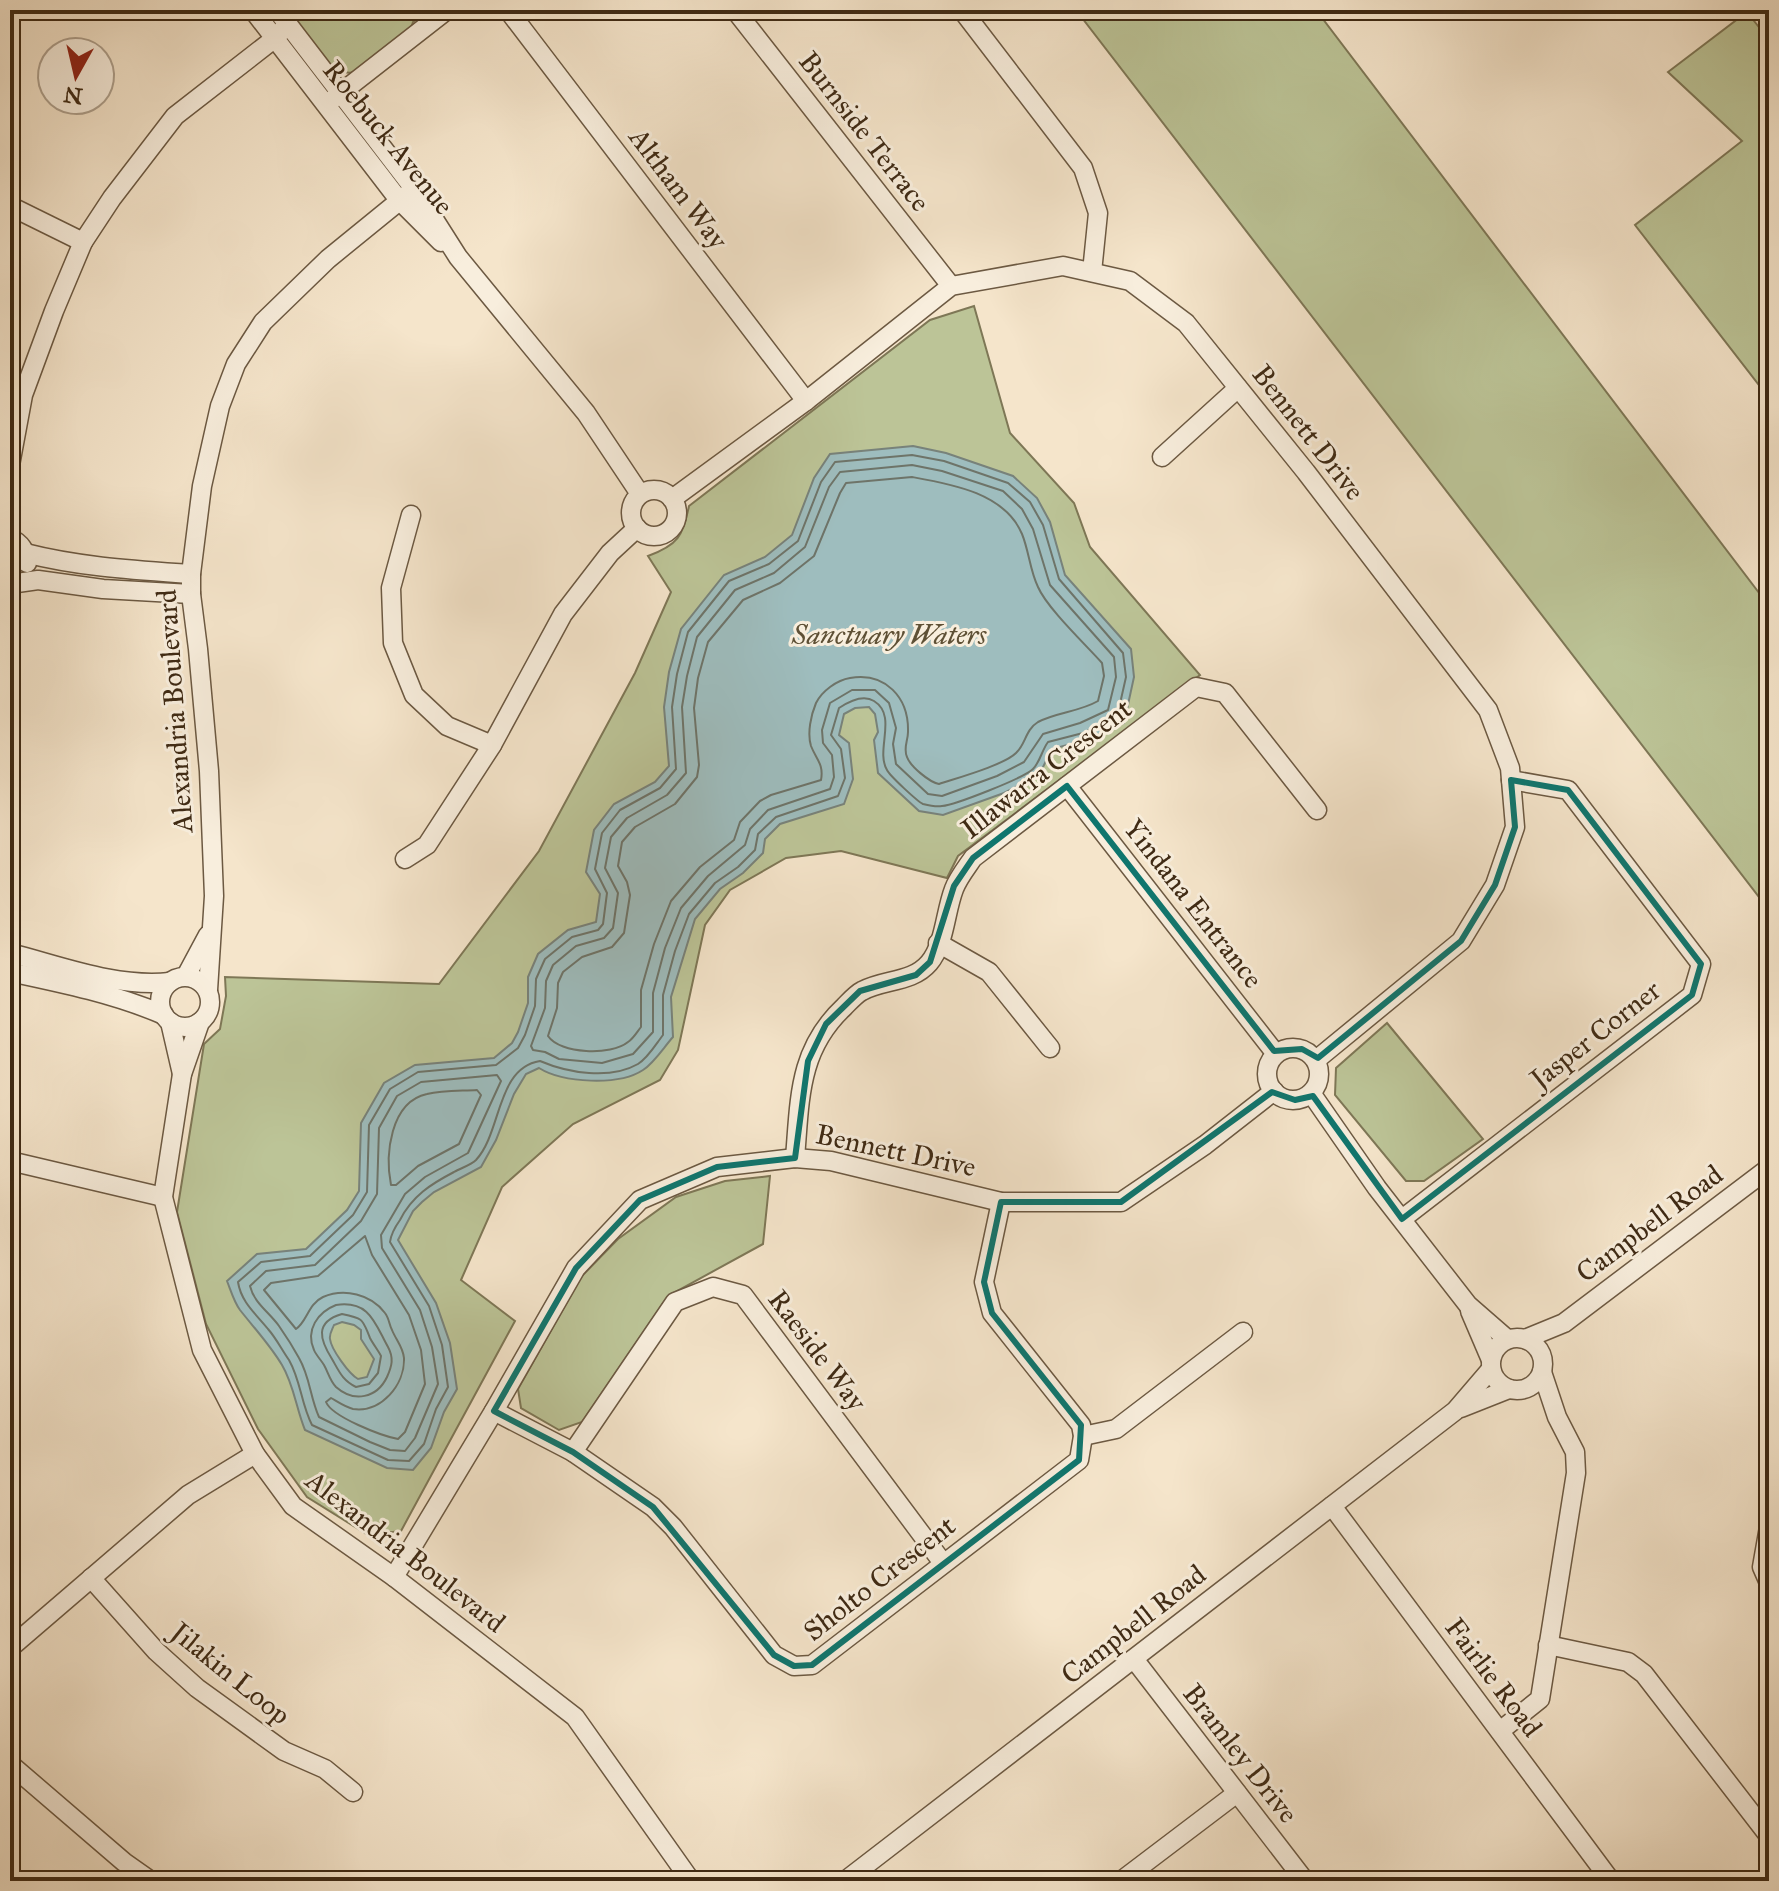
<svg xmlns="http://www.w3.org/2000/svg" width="1779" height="1891" viewBox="0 0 1779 1891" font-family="'IM FELL Great Primer',serif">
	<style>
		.green { fill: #bcc497; stroke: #7e7756; stroke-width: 2 }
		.water { fill: #9ebdbe; stroke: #78827a; stroke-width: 2; fill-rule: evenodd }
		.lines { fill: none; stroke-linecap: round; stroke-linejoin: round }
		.shore { stroke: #6e7469; stroke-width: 2 }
		.minor-casing { stroke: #6c5942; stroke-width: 21 }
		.minor { stroke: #f8eedd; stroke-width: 18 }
		.marked { fill: none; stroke: #0f766e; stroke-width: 6; stroke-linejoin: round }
		.labels { text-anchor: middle; stroke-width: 6; stroke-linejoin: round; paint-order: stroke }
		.street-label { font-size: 28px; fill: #3f2a14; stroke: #f8eedd }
		.park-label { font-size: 28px; font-style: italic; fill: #5e5035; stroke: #f8eedd }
	</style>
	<rect width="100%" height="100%" fill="#f5e5cb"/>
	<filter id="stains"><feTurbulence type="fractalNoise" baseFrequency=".0025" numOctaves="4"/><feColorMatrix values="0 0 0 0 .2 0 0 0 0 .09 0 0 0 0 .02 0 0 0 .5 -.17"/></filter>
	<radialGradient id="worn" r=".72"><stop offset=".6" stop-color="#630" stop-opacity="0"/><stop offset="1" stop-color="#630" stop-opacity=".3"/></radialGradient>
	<g class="green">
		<path d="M285,10H429L413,22L410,31C397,42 370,68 355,72C328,79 300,30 285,10Z"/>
		<polygon points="1076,10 1316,10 1769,606 1769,910"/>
		<polygon points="1747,12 1769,40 1769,398 1635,225 1742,141 1668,72"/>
		<path d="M974,306L1010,433L1074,503L1090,547L1200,675L958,856L947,878L841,851L786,858L730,890L705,925L678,1050L660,1080L573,1124L502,1187L461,1280L515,1321L401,1531L368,1535L307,1497L258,1429L206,1324L177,1212L204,1044L220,1029L226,996L225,977L439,984L539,851L635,673L671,592L648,556C678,545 683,536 689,506L930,320Z"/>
		<polygon points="1387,1023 1483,1139 1424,1181 1406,1181 1335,1095 1336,1068"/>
		<polygon points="770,1176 763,1244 668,1296 582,1422 559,1430 521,1408 518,1389 581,1277 618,1239 676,1197 725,1181"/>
	</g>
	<path class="water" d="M913,446L946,453L1013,476L1037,498L1050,522L1065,575L1131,649L1134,677L1124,723L1086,740L1052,749L1039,775L1004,793L943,815L919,811L878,773L874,740L878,732L875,714L869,707L855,708L844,714L839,735L849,743L853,779L844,804L780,824L765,839L763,853L743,873L720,889L695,919L671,997L673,1037C664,1047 654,1063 643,1070C619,1086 563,1083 539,1068L526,1074L514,1094L496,1140L481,1167L434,1192L422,1202L413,1211L398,1240L436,1303L450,1343L457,1389L444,1412L431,1448L413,1470L387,1468L305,1430C296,1408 294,1385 282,1365C270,1345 255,1329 240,1310C234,1302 231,1291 227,1281L257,1254L306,1249L347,1210L359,1191L361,1123L384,1083L415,1065L494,1058L512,1043L518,1032L528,1003V977L538,954L568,930L596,922L600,894L586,872L594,830L614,804L655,782L669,766L664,707L669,672L681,629L724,575L765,557L792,535L814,478L830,454ZM342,1322L354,1325L361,1330V1339L374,1359L367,1377L358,1379C349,1374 331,1349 330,1339C329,1334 332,1330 334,1325Z"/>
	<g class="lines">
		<g class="shore">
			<path d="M912,455L944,461L1008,483L1030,502L1043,525L1059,579L1123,653L1126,677L1117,717L1083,733L1048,742C1042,750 1040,762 1033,769C1024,778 955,805 942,806C937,807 927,805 923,804C917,801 890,776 887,770C875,750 898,716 874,701C863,694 848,702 839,708L831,735L841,749L845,778L838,796L776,817L758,834L755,850L738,867L715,883L689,914L675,951L663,995V1035C656,1044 648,1058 638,1064C610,1080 568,1073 540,1061C496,1068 502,1132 476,1160C471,1165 461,1168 454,1172C431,1184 412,1196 400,1220C395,1227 391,1234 390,1242L429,1306L442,1345L448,1387L436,1409L424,1444L409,1461L388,1460L312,1425C301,1404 301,1381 289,1360C282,1350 276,1338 268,1329C256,1314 241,1302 238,1282L261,1262L310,1256L353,1215L367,1192L369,1125L390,1089L418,1072L496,1065L518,1048L525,1035L535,1006L536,979L545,959L572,937L598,930L603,924L607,893L595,869L602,833L620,810L660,788L676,769L672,707L677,674L688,632L729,581L769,564L798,541L821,482L835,462Z"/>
			<polygon points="912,465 942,471 1003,491 1022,509 1033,529 1050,585 1114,657 1116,677 1108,710 1080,723 1043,734 1024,762 997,776 942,796 928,794 896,764 893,744 896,728 889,703 875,690 852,690 830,703 822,730 823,743 832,755 834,777 830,789 768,810 750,829 745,845 708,876 681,908 665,948 653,993 653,1032 633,1054 602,1063 559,1059 545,1052 533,1050 531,1046 545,1008 546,981 553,965 576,946 604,938 613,928 618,893 605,868 611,837 627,818 667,795 686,773 682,707 687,676 697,637 735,590 774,573 805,547 829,487 840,472"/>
			<path d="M912,477C951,484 1005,493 1022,534C1029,551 1030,571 1038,587C1047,608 1086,645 1102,663L1104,676L1098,701C1079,712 1057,712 1038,722C1025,730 1026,744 1016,753C1004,765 957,778 939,784C929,782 910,766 907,757C903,748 908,741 908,732C909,697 885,672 850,678C837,680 822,691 816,703C811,715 807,733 811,746C816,759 824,764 821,780L771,795L760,801L740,822L734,840L700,867L671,901L654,944L641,990V1027C637,1032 633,1039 628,1042C611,1056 560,1054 548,1036L557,1008L558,983L563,972L582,957L612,947L624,933L630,895L627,882L618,866L622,842L635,827L675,804L697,777L699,765L694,708L698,678L708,642L743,600L780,583L814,556L840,493L846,483Z"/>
			<path d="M497,1075L501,1081L468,1153L425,1177L405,1194L381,1235L382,1248L420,1310L432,1347L438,1384L415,1438L405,1451L390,1450L370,1442L319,1417C310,1397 310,1377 299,1358C293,1347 286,1336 279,1326C269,1312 254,1303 250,1286L266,1271L315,1265L361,1221L377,1194L379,1128L397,1096L421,1082Z"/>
			<path d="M477,1090L481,1095L459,1144L418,1166L396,1185H391C385,1155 390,1102 427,1094C443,1090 461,1091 477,1090Z"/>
			<path d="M365,1236L372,1255L409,1315L421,1350L425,1384L405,1432L398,1439C382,1436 332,1417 326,1402L331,1398C338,1402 345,1407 353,1409C381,1413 405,1385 404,1358C403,1347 396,1340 392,1330C389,1324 389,1318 385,1313C371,1294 344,1288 323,1297C308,1304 307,1322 296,1329L264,1290L271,1283L318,1276Z"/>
			<path d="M336,1305C370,1300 375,1324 388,1347C394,1358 392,1366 387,1377C377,1398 354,1403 336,1387C330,1381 328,1372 324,1365C321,1360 316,1355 314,1350C305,1330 318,1312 336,1305Z"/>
			<path d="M342,1314C365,1319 362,1319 370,1338C373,1344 378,1350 381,1356L378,1373L369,1384L356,1387C342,1380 339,1371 332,1359C320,1340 314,1322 342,1314Z"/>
		</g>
		<defs>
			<g id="minor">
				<polyline points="253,10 399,200 441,242"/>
				<polyline points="277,10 418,194 458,257 586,413 640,494"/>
				<polyline points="508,10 806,401"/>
				<polyline points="735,10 951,286"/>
				<polyline points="962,10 1083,168 1098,213 1092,272"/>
				<polyline points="333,99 447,10"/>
				<polyline points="10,206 83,242"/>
				<polyline points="1162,457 1238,388"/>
				<polyline points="10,465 23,395 54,311 83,242 112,198 175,116 274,39 288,24"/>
				<circle cx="654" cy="513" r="23"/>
				<polyline points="672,499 806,401 951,286 1063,266 1130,281 1186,323 1306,472 1488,710 1510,768 1515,827 1495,885 1461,941 1316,1060"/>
				<polyline points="411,515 391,588 393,643 414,695 447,726 492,745"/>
				<path d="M10,538C21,543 26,551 27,563"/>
				<path d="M25,553C80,567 134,570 191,574"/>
				<polyline points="17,583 38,580 103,589 191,594"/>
				<polyline points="10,690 10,732"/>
				<polyline points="1067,786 1276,1054"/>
				<polyline points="405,859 427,845 492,745 563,614 610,553 637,528"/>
				<polyline points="938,943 989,972 1050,1048"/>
				<path d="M10,953C61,966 117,988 170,982"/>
				<path d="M10,972C62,983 115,994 164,1015"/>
				<polyline points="186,976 208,935"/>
				<circle cx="185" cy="1002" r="25"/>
				<polyline points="208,990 214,896 209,771 198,649 191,594 191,574 202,486 220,406 236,364 263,322 328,259 414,189"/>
				<polyline points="170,1022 182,1074"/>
				<polyline points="200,1022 182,1074 163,1197 202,1350 255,1454 293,1506 394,1577 575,1717 691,1881"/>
				<circle cx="1293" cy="1074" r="26"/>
				<polyline points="1311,1093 1377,1188 1468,1305 1507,1339"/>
				<path d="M795,1158C800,1099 798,1050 844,1007C850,1001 856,994 862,991C884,979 912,983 929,963C945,944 945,912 954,889C958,878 967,867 973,858L1196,687L1225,693L1317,810"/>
				<polyline points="10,1161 163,1197"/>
				<polyline points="1402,1219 1692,995 1701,964 1568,790 1511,780"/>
				<polyline points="1470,1311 1491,1360"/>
				<circle cx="1517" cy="1364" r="26"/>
				<polyline points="1525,1339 1564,1323 1769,1168"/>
				<polyline points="1461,1408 1509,1389"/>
				<polyline points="494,1411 573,1452 653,1507 673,1527 774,1655 794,1666 812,1665 1079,1460 1083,1436 1081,1425 992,1313 984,1282 1001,1202"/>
				<polyline points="1083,1436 1116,1429 1243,1332"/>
				<polyline points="573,1452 675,1302 713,1287 743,1295 943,1563"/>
				<polyline points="1332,1506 1611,1881"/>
				<polyline points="1769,1527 1762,1567 1769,1583"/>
				<polyline points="394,1577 494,1411 576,1268 640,1200 717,1167 795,1158 831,1161 1001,1202 1121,1202 1205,1145 1274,1091"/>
				<polyline points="91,1578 156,1651 197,1688 284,1751 325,1769 353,1792"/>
				<polyline points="1548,1645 1628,1662 1644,1674 1769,1836"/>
				<polyline points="10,1648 188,1495 255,1454"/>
				<polyline points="1134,1659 1305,1881"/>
				<polyline points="1500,1731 1540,1699 1576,1473 1575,1452 1557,1417 1542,1372"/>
				<polyline points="10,1764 124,1862 151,1881"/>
				<polyline points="845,1881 1455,1411 1491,1369"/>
				<polyline points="1121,1881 1237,1793"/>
			</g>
		</defs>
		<use href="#minor" class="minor-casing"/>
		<use href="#minor" class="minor"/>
	</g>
	<path class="marked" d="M1511,780L1568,790L1701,964L1692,995L1402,1219L1313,1096L1295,1100L1272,1092L1121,1202H1001L984,1282L992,1313L1081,1425L1079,1460L812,1665L794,1666L774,1655L653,1507L573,1452L494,1411L576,1268L640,1200L717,1167L795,1158L808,1061L826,1024L860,991L916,975L930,962L954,886L973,858L1067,786L1274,1051L1302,1049L1318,1058L1461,941L1495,885L1515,827Z"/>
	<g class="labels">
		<g class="street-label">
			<text transform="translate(865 131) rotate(52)" y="10">Burnside Terrace</text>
			<text transform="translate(389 137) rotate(51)" y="10">Roebuck Avenue</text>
			<text transform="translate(679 188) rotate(53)" y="10">Altham Way</text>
			<text transform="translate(1309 432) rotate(52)" y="10">Bennett Drive</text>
			<text transform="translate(174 711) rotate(-94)" y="10">Alexandria Boulevard</text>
			<text transform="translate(1046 768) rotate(-38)" y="10">Illawarra Crescent</text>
			<text transform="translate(1194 903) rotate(52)" y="10">Yindana Entrance</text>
			<text transform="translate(1595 1034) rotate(-38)" y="10">Jasper Corner</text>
			<text transform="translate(896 1150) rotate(12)" y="10">Bennett Drive</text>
			<text transform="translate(1649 1223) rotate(-37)" y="10">Campbell Road</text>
			<text transform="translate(818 1350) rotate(53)" y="10">Raeside Way</text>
			<text transform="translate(406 1551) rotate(38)" y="10">Alexandria Boulevard</text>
			<text transform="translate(879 1578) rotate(-38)" y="10">Sholto Crescent</text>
			<text transform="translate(1133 1624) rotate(-38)" y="10">Campbell Road</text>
			<text transform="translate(231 1673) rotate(39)" y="10">Jilakin Loop</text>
			<text transform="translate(1494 1677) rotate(53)" y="10">Fairlie Road</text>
			<text transform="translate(1241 1753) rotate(52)" y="10">Bramley Drive</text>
		</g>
		<g class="park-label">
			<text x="889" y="644">Sanctuary Waters</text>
		</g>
	</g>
	<rect width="1779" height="1891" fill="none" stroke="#f5e5cb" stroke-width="40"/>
	<rect x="12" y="12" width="1755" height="1867" fill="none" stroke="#3f2a14" stroke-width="4"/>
	<rect x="20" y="20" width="1739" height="1851" fill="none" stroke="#3f2a14" stroke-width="2"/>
	<g transform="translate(76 76) rotate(188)"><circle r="38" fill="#f8eedd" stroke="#aea08d" stroke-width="2"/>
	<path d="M0-6L14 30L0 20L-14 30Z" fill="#8f2418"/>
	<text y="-12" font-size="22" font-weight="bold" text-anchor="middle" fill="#3f2a14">N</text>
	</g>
	<rect width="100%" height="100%" filter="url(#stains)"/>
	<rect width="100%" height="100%" fill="url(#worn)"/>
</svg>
